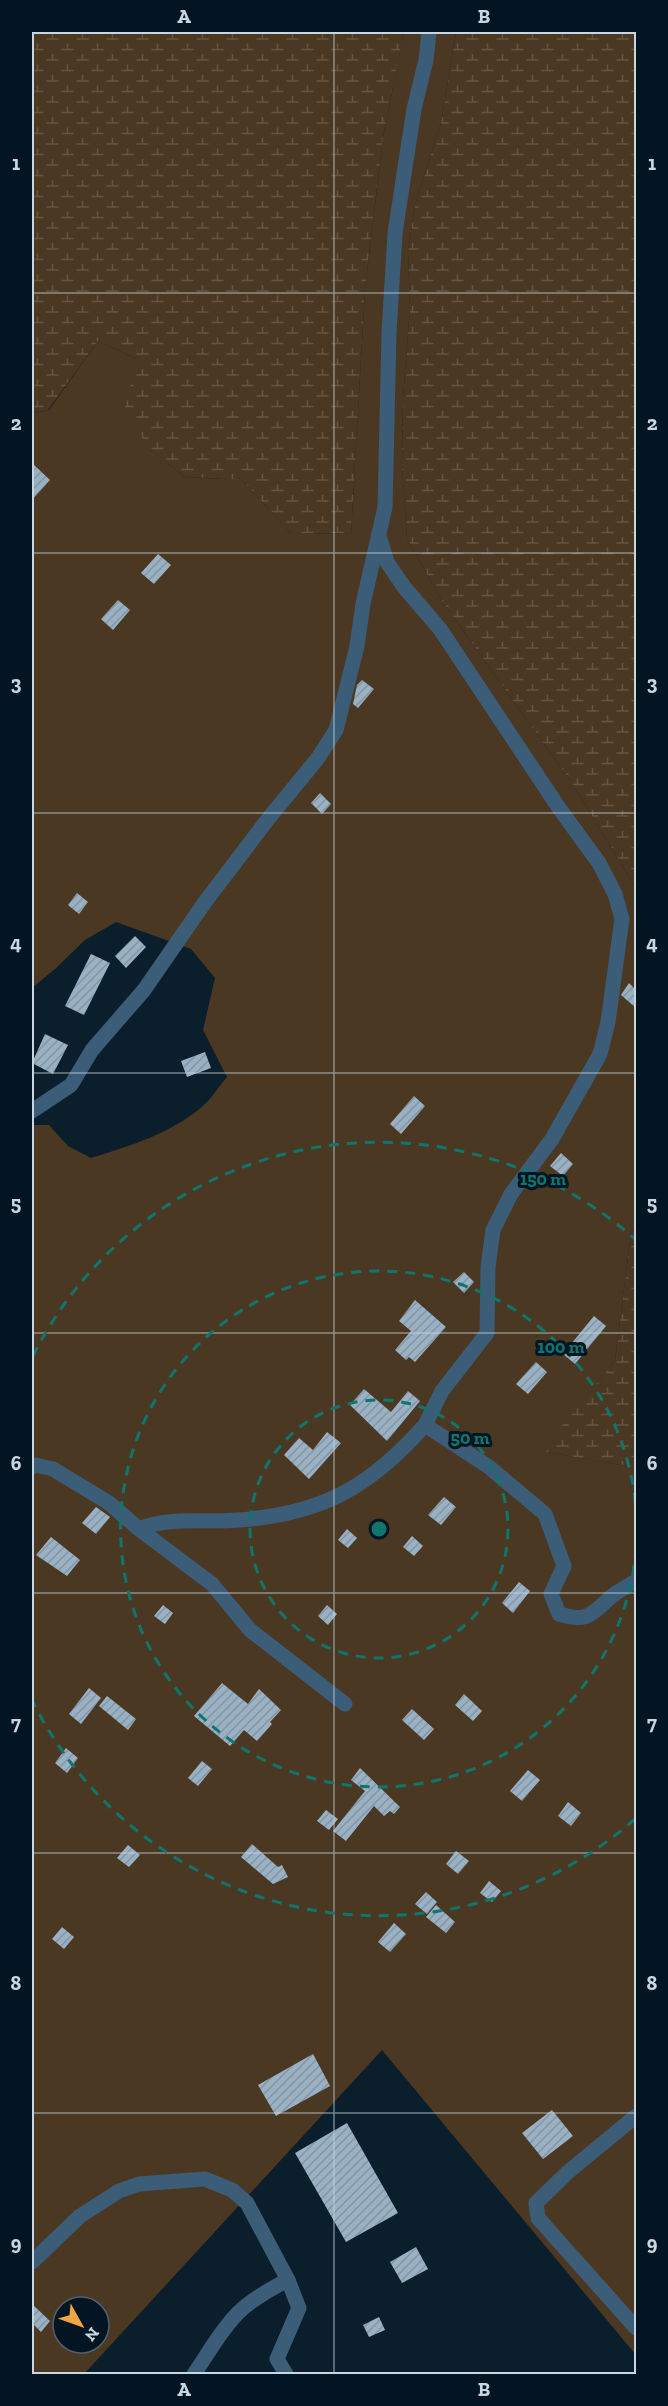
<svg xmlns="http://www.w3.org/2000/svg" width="668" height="2406" viewBox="0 0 668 2406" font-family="'Zilla Slab',serif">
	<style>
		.grass { fill: #4b3823; fill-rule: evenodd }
		.wetland { fill: url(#wetland-marsh) }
		.building { fill: url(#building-hatch) }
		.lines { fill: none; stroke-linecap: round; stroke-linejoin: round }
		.minor { stroke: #3c5d78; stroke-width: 15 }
		.grid { fill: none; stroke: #c9d5df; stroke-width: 1.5; stroke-opacity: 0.55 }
		.ring { fill: none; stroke: #0f766e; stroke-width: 3; stroke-dasharray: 10 8 }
		.centre { fill: #0f766e; stroke: #031422; stroke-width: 3 }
		.ring-label { font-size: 18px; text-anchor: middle; font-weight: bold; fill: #0f766e; stroke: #031422; stroke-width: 6; stroke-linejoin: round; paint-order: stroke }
		.neatline { fill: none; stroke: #c9d5df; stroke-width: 2 }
		.grid-label { font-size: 20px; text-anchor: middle; font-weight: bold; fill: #c9d5df }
	</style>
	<defs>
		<pattern id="wetland-marsh" width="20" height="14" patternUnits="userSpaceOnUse" patternTransform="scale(1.5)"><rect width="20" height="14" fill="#4b3823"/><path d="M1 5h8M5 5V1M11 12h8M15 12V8" fill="none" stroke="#645442"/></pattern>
		<pattern id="building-hatch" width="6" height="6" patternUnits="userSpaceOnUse" patternTransform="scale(1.5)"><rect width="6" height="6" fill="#9ab1c4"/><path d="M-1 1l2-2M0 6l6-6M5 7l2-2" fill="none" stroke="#8295a4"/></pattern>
	</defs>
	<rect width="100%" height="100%" fill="#0b1e2c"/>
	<path class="grass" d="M404,32H456L441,123L415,205L408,252L410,307L403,399L402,465L407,538L442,601L572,783L636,888V1226L631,1233L615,1361L542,1451L626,1466L636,1458V2355L382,2050L84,2374H32V1125H49L68,1146L91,1158C130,1146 172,1133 203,1106C212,1098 219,1086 227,1077L203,1030L215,978L191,949L116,922L85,940L55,969L32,988V413L49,410L98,341L137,359L150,449L185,477L242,480L292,534L351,533L365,289L383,137ZM63,2307H99V2343H63Z"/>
	<g class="wetland">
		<polygon points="32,32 404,32 383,137 365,289 351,533 292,534 242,480 185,477 150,449 124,411 137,359 98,341 48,410 32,413"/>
		<polygon points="456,32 636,32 636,888 572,783 442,601 407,538 402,465 403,399 410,307 408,252 415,205 441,123"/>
		<polygon points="636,1226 636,1458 626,1466 541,1451 615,1361 631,1233"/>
	</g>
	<g class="building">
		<polygon points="32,463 50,480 32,500"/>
		<polygon points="158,554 171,565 154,584 141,573"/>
		<polygon points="118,600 130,610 113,630 101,619"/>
		<polygon points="362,680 374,689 358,708 353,704 357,685"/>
		<polygon points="320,793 331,804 322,814 311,803"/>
		<polygon points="77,893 88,902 79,914 68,905"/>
		<polygon points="135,936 146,947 126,968 115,956"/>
		<polygon points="91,954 110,963 84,1015 65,1006"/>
		<polygon points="629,983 636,990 636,1008 621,995"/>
		<polygon points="45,1034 68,1045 53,1074 32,1063"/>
		<polygon points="205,1052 211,1068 187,1077 181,1061"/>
		<polygon points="414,1096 425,1106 401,1134 390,1124"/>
		<polygon points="561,1153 573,1164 563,1176 550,1166"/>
		<polygon points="464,1272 474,1282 464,1293 453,1282"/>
		<polygon points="415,1300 446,1327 415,1362 409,1357 406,1360 395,1350 411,1331 399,1321"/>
		<polygon points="594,1316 606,1326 575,1364 563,1354"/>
		<polygon points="536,1362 547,1372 528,1394 516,1384"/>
		<polygon points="364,1389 391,1412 408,1391 420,1401 387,1441 350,1405"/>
		<polygon points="327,1432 341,1443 309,1479 284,1455 299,1438 313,1450"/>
		<polygon points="444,1497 456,1507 441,1525 428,1515"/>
		<polygon points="96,1507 110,1517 96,1534 82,1523"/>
		<polygon points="347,1529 357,1538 348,1548 338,1540"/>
		<polygon points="412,1536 423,1546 414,1556 403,1547"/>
		<polygon points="51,1537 80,1560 67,1576 36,1555"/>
		<polygon points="519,1582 530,1591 513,1613 502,1603"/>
		<polygon points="163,1605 173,1613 165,1624 154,1616"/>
		<polygon points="327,1605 337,1614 328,1625 318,1616"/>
		<polygon points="222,1683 248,1704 259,1689 281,1710 270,1722 272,1724 257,1741 244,1730 230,1746 194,1716"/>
		<polygon points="89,1688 101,1698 81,1724 69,1714"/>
		<polygon points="464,1694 482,1711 473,1721 455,1705"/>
		<polygon points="107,1696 136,1719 128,1730 99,1706"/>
		<polygon points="412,1709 434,1729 424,1740 402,1720"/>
		<polygon points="66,1748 78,1758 67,1773 55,1763"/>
		<polygon points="202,1761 212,1769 198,1786 188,1778"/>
		<polygon points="360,1768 400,1807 394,1814 390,1811 384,1816 374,1806 346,1841 333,1831 365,1791 351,1780"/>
		<polygon points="528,1770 540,1780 522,1801 510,1791"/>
		<polygon points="568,1802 581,1813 571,1826 558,1816"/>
		<polygon points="326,1810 338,1819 329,1830 317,1821"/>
		<polygon points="252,1844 278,1867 282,1865 288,1877 273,1884 241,1857"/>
		<polygon points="128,1845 140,1855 129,1867 117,1858"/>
		<polygon points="456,1851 469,1861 458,1874 446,1864"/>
		<polygon points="489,1881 501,1891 492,1902 480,1893"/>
		<polygon points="426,1892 437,1902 427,1914 415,1904"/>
		<polygon points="436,1905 455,1922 446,1933 426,1917"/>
		<polygon points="394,1923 406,1934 390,1952 378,1942"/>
		<polygon points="62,1927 74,1937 64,1949 52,1939"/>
		<polygon points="313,2054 330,2086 276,2116 258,2085"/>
		<polygon points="552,2110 573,2136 543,2159 522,2133"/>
		<polygon points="347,2123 398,2213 346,2242 295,2153"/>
		<polygon points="416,2247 428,2269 402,2283 390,2262"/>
		<polygon points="32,2304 50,2321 41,2332 32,2323"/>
		<polygon points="379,2317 385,2330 369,2337 363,2325"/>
	</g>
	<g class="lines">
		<g class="minor">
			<path d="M379,536L387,562L404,587L440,629L559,808L599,863L615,894L622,919L608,1022L600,1054L552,1139L511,1194L493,1230L488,1267L487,1333L442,1391L425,1425L489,1467L545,1514L564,1566L551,1594L559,1614C592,1624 592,1611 616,1593C622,1589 630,1585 636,1581"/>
			<polyline points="32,1111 71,1085 92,1050 144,990 205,902 268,819 318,758 336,730 357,646 363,604 385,507 389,333 395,233 414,109 426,60 429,32"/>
			<polyline points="32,1467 36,1465 53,1469 109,1503 139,1529 212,1584 250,1630 345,1704"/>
			<path d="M139,1529C171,1516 205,1523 239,1520C322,1514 370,1487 425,1425"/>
			<polyline points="636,2116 568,2172 536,2203 538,2218 636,2328"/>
			<polyline points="32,2262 80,2216 119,2191 139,2184 205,2179 232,2190 247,2203 288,2280 299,2308 277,2359 286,2374"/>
			<path d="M194,2374C208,2354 220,2331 238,2313C252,2299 271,2289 288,2280"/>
		</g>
	</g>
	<path class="grid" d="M334,32V2374M32,293H636M32,553H636M32,813H636M32,1073H636M32,1333H636M32,1593H636M32,1853H636M32,2113H636"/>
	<g class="ring">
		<circle cx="379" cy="1529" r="129"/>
		<path d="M636 1547A258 258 0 1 1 636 1511"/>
		<path d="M635 1819A387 387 0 0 1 33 1702M33 1356A387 387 0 0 1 635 1239"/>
	</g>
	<circle cx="379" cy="1529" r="9" class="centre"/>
	<g class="ring-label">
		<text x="543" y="1185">150 m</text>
		<text x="561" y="1353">100 m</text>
		<text x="470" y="1444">50 m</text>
	</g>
	<rect width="668" height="2406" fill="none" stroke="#031422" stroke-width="66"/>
	<g transform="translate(81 2325) rotate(130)"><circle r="28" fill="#031422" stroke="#52616e" stroke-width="1.5"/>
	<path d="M0-4.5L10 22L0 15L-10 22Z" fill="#f2a541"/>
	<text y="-9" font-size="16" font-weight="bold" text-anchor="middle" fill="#c9d5df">N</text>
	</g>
	<rect x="33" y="33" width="602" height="2340" class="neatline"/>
	<g class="grid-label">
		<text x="184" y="23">A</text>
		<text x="484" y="23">B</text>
		<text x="16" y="170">1</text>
		<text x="652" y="170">1</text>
		<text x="16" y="430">2</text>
		<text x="652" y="430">2</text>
		<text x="16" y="690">3</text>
		<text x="652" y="690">3</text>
		<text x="16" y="950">4</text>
		<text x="652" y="950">4</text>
		<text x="16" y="1210">5</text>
		<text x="652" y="1210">5</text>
		<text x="16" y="1470">6</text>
		<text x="652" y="1470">6</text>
		<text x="16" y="1730">7</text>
		<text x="652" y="1730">7</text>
		<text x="16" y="1990">8</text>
		<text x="652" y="1990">8</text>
		<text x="16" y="2250">9</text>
		<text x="652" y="2250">9</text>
		<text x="184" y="2396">A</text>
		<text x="484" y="2396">B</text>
	</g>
</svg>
